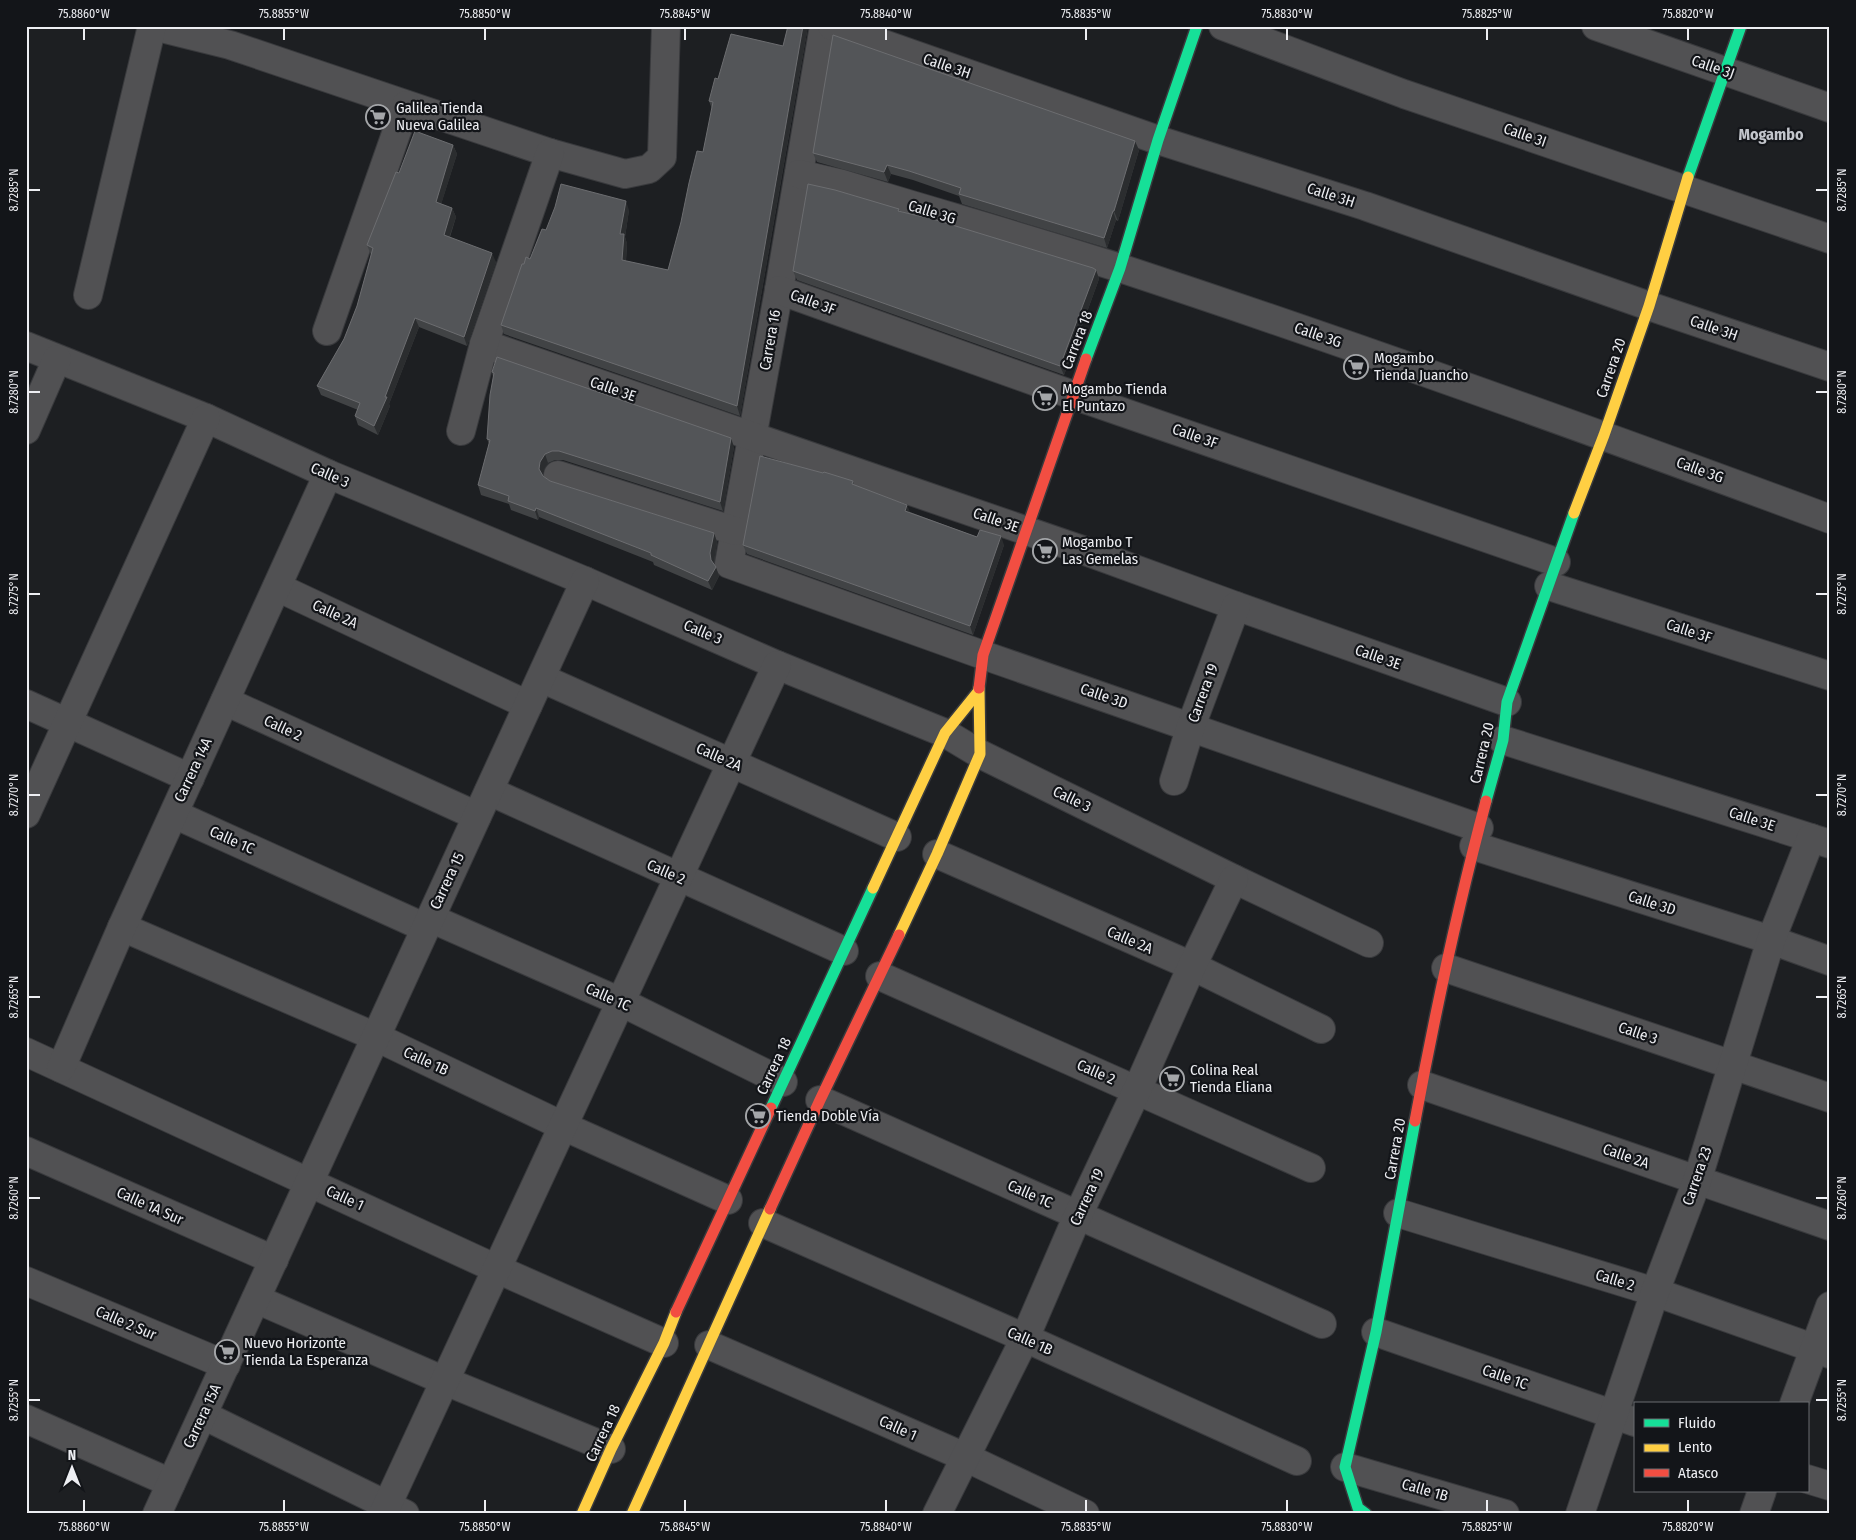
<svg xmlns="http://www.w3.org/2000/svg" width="1856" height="1540" viewBox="0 0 1856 1540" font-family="'Fira Sans Condensed',sans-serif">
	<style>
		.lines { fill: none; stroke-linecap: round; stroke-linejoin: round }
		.street-casing { stroke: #393a3d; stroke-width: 30 }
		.fast-casing { stroke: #393a3d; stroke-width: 14 }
		.slow-casing { stroke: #393a3d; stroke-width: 14 }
		.jam-casing { stroke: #393a3d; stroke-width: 14 }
		.street { stroke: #515153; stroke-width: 28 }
		.fast { stroke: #16e098; stroke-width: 11 }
		.slow { stroke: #ffcf43; stroke-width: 11 }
		.jam { stroke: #f24e42; stroke-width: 11 }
		.wall { fill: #414345 }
		.shaded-wall { fill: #2b2d2f }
		.building { fill: #535558; stroke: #6c6d70 }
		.ticks { fill: none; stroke: #edeef2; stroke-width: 2 }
		.labels { text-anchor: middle; stroke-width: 4.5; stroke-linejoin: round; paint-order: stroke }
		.street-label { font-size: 15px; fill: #edeef2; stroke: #131519 }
		.poi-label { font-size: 15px; fill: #edeef2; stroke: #131519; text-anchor: start }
		.neighbourhood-label { font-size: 16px; font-weight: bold; fill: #c3c6cc; stroke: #131519 }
		.neatline { fill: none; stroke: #edeef2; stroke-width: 2 }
		.ticks-label { font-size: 12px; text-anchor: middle; fill: #edeef2 }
	</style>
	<rect width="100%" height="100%" fill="#1d1f22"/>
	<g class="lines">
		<defs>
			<g id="street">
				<polyline points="153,26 230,45 550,153 625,174 649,169 662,157 666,26"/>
				<polyline points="824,26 779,290 729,564 983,655 1479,828"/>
				<polyline points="832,26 1158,140 1365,206 1649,306 1830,367"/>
				<polyline points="1223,26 1404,94 1830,239"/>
				<polyline points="1596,26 1830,108"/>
				<path d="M799,174L842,184C936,213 1030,239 1123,269C1360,347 1595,432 1830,519"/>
				<polyline points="779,290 1073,395 1556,562"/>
				<polyline points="88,295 152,26"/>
				<polyline points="327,331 406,105"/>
				<polyline points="484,344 1088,552 1236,606 1507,702"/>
				<polyline points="26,346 206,418 328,474 585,581 777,665 945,733 980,754 1234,879 1369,943"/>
				<polyline points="26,430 57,359"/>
				<polyline points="461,431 484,344 550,153"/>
				<polyline points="558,475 735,531"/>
				<polyline points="1549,586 1830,676"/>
				<polyline points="277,587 528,705"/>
				<polyline points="541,678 897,837"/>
				<polyline points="225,701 477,816"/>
				<polyline points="26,704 190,778"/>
				<polyline points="1503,740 1830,844"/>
				<polyline points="1174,781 1191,726 1236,606"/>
				<polyline points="489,791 844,951"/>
				<polyline points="26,814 206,418"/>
				<polyline points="174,814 426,928"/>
				<polyline points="1474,846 1771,940 1830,961"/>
				<polyline points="937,854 1192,966 1321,1029"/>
				<polyline points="430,918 621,1002 783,1082"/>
				<polyline points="122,927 376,1037 563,1126 728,1200"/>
				<polyline points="1446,968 1830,1098"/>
				<polyline points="880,976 1311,1168"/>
				<polyline points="26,1052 497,1269 664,1343"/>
				<polyline points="61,1068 122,927 328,474"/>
				<polyline points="1422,1085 1830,1226"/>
				<polyline points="820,1100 1322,1324"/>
				<polyline points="26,1151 274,1260"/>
				<polyline points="1398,1213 1655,1292 1830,1354"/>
				<polyline points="763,1223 1025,1338 1297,1461"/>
				<polyline points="26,1281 226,1365"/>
				<polyline points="256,1299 445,1381 611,1449"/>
				<polyline points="1376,1332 1635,1422"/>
				<polyline points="709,1345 965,1457 1085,1514"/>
				<polyline points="1794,1404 1830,1306"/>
				<polyline points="203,1415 405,1514"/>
				<polyline points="26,1419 171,1483"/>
				<polyline points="1345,1467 1505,1514"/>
				<polyline points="1807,1479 1830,1486"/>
				<polyline points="157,1514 585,581"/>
				<polyline points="383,1514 777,665"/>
				<polyline points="937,1514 1025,1338 1078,1215 1137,1090 1192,966 1234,879"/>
				<polyline points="1580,1514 1655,1292 1697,1181 1771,940 1811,838"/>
				<polyline points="1754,1514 1762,1491"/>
			</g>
			<g id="fast">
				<polyline points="1688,177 1741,26"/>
				<polyline points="1086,359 1120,268 1158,140 1197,26"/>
				<polyline points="1486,801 1503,740 1507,702 1574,513"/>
				<polyline points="771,1108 873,888"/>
				<polyline points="1366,1514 1358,1508 1345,1467 1376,1332 1415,1121"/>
			</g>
			<g id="slow">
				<polyline points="1574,513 1604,435 1649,306 1688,177"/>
				<polyline points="873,888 945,733 978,692"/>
				<polyline points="899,935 937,854 980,754 979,688"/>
				<polyline points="582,1514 611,1449 664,1343 676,1312"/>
				<polyline points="632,1514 770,1209"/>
			</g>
			<g id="jam">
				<polyline points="979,688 983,655 1086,359"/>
				<path d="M1415,1121C1435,1013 1458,906 1486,801"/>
				<polyline points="770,1209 820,1100 899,935"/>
				<polyline points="676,1312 771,1108"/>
			</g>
		</defs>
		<use href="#street" class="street-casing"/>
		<use href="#fast" class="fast-casing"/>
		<use href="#slow" class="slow-casing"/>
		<use href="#jam" class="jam-casing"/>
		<use href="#street" class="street"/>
		<use href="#fast" class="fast"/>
		<use href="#slow" class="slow"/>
		<use href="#jam" class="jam"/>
	</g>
	<g class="wall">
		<polygon points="788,26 808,26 740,416 504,334 501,325 524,264 530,259 546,230 629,210 625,237 627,244 626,261 668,270 703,152 712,109 709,101 718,79 783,46"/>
		<polygon points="453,145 457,154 441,204 452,208 456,217 450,237 496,262 467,346 419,327 389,404 390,406 378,435 358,425 355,416 358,410 321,395 317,386 344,339 357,306 371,255 367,245 399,173"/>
		<polygon points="1139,150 1118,221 1116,220 1107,248 962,204 959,196 913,180 891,174 888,182 817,162 813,153"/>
		<polygon points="899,209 900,211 1096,270 1099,279 1064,375 797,280 793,271"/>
		<polygon points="492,372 734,447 723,511 563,460 555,460 548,463 543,471 543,476 550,481 714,533 717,542 714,564 719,576 712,590 654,565 653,562 539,517 538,520 511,510 509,504 481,495 478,485 489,444 487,439 493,377"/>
		<polygon points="853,481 854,485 910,512 977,537 1004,545 973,635 747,554 743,545"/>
	</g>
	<g class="shaded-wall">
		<polygon points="803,26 808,26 740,416 737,406"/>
		<polygon points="1135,141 1139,150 1118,221 1114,211"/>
		<polygon points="453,145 457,154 439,211 436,202"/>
		<polygon points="887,165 891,174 888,182 884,172"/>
		<polygon points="626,201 629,210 625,237 627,244 625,270 622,260 620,234"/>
		<polygon points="452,208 456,217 447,244 444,235"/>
		<polygon points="1113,211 1116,220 1107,248 1104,238"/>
		<polygon points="492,253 496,262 467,346 464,337"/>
		<polygon points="1096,270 1099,279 1064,375 1060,366"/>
		<polygon points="415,318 419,327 389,404 390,406 378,435 374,426"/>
		<polygon points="731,438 734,447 723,511 720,502"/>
		<polygon points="545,454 548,463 543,471 543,478 539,469 540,462"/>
		<polygon points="907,505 911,514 905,511"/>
		<polygon points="536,508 539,517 538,520 535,511"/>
		<polygon points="714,533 717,542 714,562 714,569 711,560 710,553"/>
		<polygon points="1001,536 1004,545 973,635 970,626"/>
		<polygon points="716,567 719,576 712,590 708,581"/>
	</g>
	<g class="building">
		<polygon points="788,26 803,26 737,406 501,325 522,264 524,264 526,257 530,259 542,229 546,230 555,207 561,184 626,201 620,234 624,234 622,260 668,270 681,222 689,183 697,151 703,152 713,102 709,101 715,78 718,79 731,34 783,46"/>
		<polygon points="833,35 1135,141 1114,211 1113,211 1104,238 959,194 961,188 909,171 887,165 884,172 813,153"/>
		<polygon points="415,131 453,145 436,202 452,208 444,235 492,253 464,337 415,318 385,397 387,397 374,426 355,416 360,403 317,386 344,339 357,306 373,248 367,245 396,172 399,173"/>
		<polygon points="808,184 835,190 899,209 898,211 936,220 1093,268 1096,270 1060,366 793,271"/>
		<polygon points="497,357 731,438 720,502 559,451 552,451 545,454 540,462 539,469 543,476 550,481 714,533 710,553 711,560 716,567 708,581 651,555 651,553 536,508 535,511 508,501 509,496 478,485 490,440 487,439 490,395 494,373 492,372"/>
		<polygon points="760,456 823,473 824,472 853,481 852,484 907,505 905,511 977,537 980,530 1001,536 970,626 743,545"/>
	</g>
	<path class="ticks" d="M84,28V40M284,28V40M485,28V40M685,28V40M886,28V40M1086,28V40M1287,28V40M1487,28V40M1688,28V40M28,190H40M1816,190H1828M28,392H40M1816,392H1828M28,594H40M1816,594H1828M28,795H40M1816,795H1828M28,997H40M1816,997H1828M28,1198H40M1816,1198H1828M28,1400H40M1816,1400H1828M84,1500V1512M284,1500V1512M485,1500V1512M685,1500V1512M886,1500V1512M1086,1500V1512M1287,1500V1512M1487,1500V1512M1688,1500V1512"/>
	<defs>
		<symbol id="supermarket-ring" viewBox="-11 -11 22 22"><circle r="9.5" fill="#131519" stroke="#a4a6a9" stroke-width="1.5"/><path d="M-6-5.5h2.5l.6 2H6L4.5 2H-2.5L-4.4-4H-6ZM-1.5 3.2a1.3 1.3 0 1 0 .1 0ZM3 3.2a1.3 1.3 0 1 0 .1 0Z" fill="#a4a6a9"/></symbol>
	</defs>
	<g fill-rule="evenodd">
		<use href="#supermarket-ring" x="364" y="103" width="28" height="28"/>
		<use href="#supermarket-ring" x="1342" y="353" width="28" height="28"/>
		<use href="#supermarket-ring" x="1031" y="384" width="28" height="28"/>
		<use href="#supermarket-ring" x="1031" y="537" width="28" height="28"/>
		<use href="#supermarket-ring" x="1158" y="1065" width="28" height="28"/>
		<use href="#supermarket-ring" x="744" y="1102" width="28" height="28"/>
		<use href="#supermarket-ring" x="213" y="1338" width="28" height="28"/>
	</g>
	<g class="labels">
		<g class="street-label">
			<text transform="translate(947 66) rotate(19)" y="5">Calle 3H</text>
			<text transform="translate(1713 67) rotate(19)" y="5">Calle 3J</text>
			<text transform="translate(1525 135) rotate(19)" y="5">Calle 3I</text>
			<text transform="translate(1331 195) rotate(18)" y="5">Calle 3H</text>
			<text transform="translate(932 212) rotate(17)" y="5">Calle 3G</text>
			<text transform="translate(813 302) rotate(20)" y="5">Calle 3F</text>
			<text transform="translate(1714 328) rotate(19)" y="5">Calle 3H</text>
			<text transform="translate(1318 335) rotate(19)" y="5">Calle 3G</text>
			<text transform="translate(770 340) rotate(-80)" y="5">Carrera 16</text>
			<text transform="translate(1077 340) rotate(-69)" y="5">Carrera 18</text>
			<text transform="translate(1611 368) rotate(-71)" y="5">Carrera 20</text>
			<text transform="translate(613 389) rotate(19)" y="5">Calle 3E</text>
			<text transform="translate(1195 436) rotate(19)" y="5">Calle 3F</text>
			<text transform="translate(1700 470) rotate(20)" y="5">Calle 3G</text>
			<text transform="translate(330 475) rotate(24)" y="5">Calle 3</text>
			<text transform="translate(996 520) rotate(19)" y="5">Calle 3E</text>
			<text transform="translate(335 614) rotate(25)" y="5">Calle 2A</text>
			<text transform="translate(1689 631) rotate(18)" y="5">Calle 3F</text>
			<text transform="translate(703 632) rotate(23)" y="5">Calle 3</text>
			<text transform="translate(1378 657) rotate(19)" y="5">Calle 3E</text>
			<text transform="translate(1203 693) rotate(-70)" y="5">Carrera 19</text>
			<text transform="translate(1104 696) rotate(19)" y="5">Calle 3D</text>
			<text transform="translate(283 728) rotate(25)" y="5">Calle 2</text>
			<text transform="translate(1482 753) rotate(-77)" y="5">Carrera 20</text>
			<text transform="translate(719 757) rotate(24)" y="5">Calle 2A</text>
			<text transform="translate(193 770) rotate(-65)" y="5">Carrera 14A</text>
			<text transform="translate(1072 799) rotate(26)" y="5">Calle 3</text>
			<text transform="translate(1752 819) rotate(18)" y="5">Calle 3E</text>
			<text transform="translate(232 840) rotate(24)" y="5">Calle 1C</text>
			<text transform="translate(666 872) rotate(24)" y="5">Calle 2</text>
			<text transform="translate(447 881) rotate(-65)" y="5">Carrera 15</text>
			<text transform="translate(1652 903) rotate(18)" y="5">Calle 3D</text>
			<text transform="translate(1130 940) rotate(23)" y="5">Calle 2A</text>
			<text transform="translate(608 997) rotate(24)" y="5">Calle 1C</text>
			<text transform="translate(1638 1033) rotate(19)" y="5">Calle 3</text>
			<text transform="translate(426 1061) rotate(25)" y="5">Calle 1B</text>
			<text transform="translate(774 1066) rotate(-65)" y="5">Carrera 18</text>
			<text transform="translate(1096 1072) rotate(24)" y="5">Calle 2</text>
			<text transform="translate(1395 1149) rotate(-80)" y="5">Carrera 20</text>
			<text transform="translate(1626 1156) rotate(19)" y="5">Calle 2A</text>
			<text transform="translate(1697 1176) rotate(-71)" y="5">Carrera 23</text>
			<text transform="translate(1030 1194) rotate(24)" y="5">Calle 1C</text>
			<text transform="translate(1087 1197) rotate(-65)" y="5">Carrera 19</text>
			<text transform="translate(345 1198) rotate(25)" y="5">Calle 1</text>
			<text transform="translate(150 1206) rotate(24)" y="5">Calle 1A Sur</text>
			<text transform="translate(1615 1280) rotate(17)" y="5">Calle 2</text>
			<text transform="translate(126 1323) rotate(23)" y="5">Calle 2 Sur</text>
			<text transform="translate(1030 1341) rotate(24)" y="5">Calle 1B</text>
			<text transform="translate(1505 1377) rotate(19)" y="5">Calle 1C</text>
			<text transform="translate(202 1416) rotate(-65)" y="5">Carrera 15A</text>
			<text transform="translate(898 1428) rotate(24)" y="5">Calle 1</text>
			<text transform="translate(603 1433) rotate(-65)" y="5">Carrera 18</text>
			<text transform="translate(1425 1490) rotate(16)" y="5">Calle 1B</text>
		</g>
		<g class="poi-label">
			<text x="396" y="113">Galilea Tienda<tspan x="396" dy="17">Nueva Galilea</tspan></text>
			<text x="1374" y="363">Mogambo<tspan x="1374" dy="17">Tienda Juancho</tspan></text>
			<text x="1062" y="394">Mogambo Tienda<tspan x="1062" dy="17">El Puntazo</tspan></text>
			<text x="1062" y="547">Mogambo T<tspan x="1062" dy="17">Las Gemelas</tspan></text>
			<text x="1190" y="1075">Colina Real<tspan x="1190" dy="17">Tienda Eliana</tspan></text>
			<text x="776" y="1121">Tienda Doble Vía</text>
			<text x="244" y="1348">Nuevo Horizonte<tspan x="244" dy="17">Tienda La Esperanza</tspan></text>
		</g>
		<g class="neighbourhood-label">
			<text x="1771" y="140">Mogambo</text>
		</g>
	</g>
	<rect width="1856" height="1540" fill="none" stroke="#131519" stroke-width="55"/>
	<rect x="1634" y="1402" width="175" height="90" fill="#131519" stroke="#6a6c70"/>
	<rect x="1644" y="1419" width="25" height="8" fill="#16e098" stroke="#6a6c70"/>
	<text x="1678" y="1428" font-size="15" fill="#edeef2">Fluido</text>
	<rect x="1644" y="1444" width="25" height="8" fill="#ffcf43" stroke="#6a6c70"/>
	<text x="1678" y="1452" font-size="15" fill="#edeef2">Lento</text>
	<rect x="1644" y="1469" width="25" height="8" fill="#f24e42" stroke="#6a6c70"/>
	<text x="1678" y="1478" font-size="15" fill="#edeef2">Atasco</text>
	<g transform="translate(72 1468)" stroke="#131519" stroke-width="4" paint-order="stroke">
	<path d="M0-4L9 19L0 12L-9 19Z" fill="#edeef2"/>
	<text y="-8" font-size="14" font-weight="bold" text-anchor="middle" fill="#edeef2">N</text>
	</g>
	<rect x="28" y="28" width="1800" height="1484" class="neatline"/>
	<g class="ticks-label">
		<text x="84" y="18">75.8860°W</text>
		<text x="284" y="18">75.8855°W</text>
		<text x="485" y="18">75.8850°W</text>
		<text x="685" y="18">75.8845°W</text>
		<text x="886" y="18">75.8840°W</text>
		<text x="1086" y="18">75.8835°W</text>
		<text x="1287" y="18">75.8830°W</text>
		<text x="1487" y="18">75.8825°W</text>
		<text x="1688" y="18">75.8820°W</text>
		<text transform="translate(14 190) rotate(-90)" y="4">8.7285°N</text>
		<text transform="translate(1842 190) rotate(-90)" y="4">8.7285°N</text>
		<text transform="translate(14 392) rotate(-90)" y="4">8.7280°N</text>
		<text transform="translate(1842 392) rotate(-90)" y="4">8.7280°N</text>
		<text transform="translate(14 594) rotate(-90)" y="4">8.7275°N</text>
		<text transform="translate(1842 594) rotate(-90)" y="4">8.7275°N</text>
		<text transform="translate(14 795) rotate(-90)" y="4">8.7270°N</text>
		<text transform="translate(1842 795) rotate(-90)" y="4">8.7270°N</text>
		<text transform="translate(14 997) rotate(-90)" y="4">8.7265°N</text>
		<text transform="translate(1842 997) rotate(-90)" y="4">8.7265°N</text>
		<text transform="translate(14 1198) rotate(-90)" y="4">8.7260°N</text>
		<text transform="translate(1842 1198) rotate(-90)" y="4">8.7260°N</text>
		<text transform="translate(14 1400) rotate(-90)" y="4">8.7255°N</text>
		<text transform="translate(1842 1400) rotate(-90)" y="4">8.7255°N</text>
		<text x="84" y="1531">75.8860°W</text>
		<text x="284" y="1531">75.8855°W</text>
		<text x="485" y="1531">75.8850°W</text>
		<text x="685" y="1531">75.8845°W</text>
		<text x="886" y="1531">75.8840°W</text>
		<text x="1086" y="1531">75.8835°W</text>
		<text x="1287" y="1531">75.8830°W</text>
		<text x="1487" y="1531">75.8825°W</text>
		<text x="1688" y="1531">75.8820°W</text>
	</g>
</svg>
